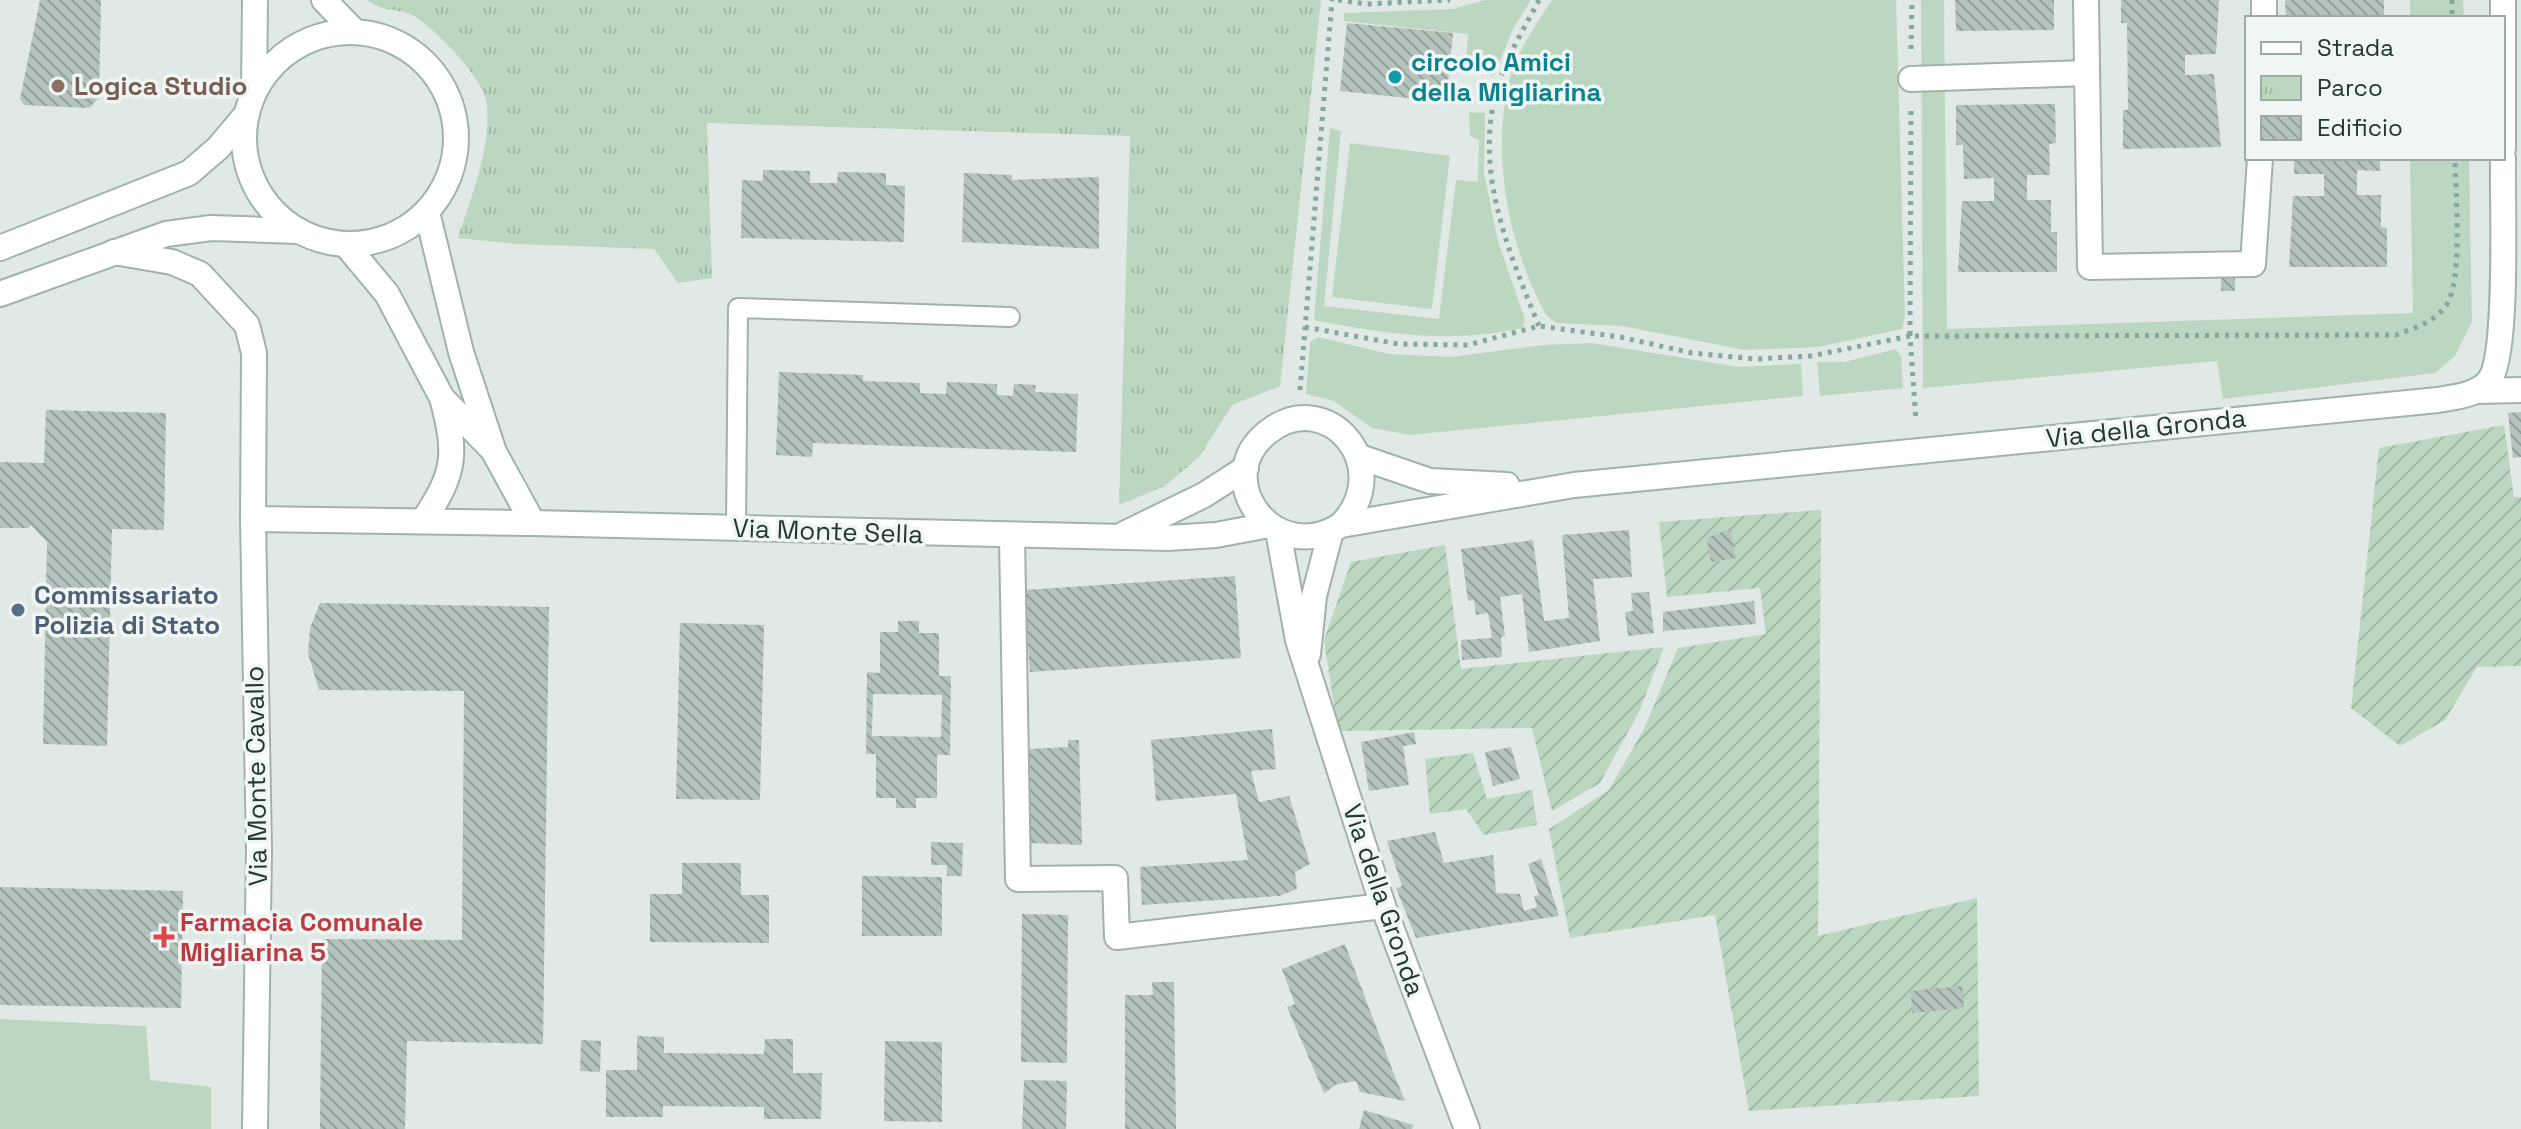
<svg xmlns="http://www.w3.org/2000/svg" width="2521" height="1129" viewBox="0 0 2521 1129" font-family="'Space Grotesk',sans-serif">
	<style>
		.grass { fill: #bbd7c2 }
		.park { fill: url(#park-tufts) }
		.garden { fill: url(#garden-furrows) }
		.building { fill: url(#building-back-hatch); fill-rule: evenodd }
		.lines { fill: none; stroke-linecap: round; stroke-linejoin: round }
		.lane-casing { stroke: #a4b0ab; stroke-width: 22 }
		.street-casing { stroke: #a4b0ab; stroke-width: 28 }
		.secondary-casing { stroke: #a0b3ac; stroke-width: 28 }
		.path { stroke: #84a89d; stroke-width: 5; stroke-dasharray: 4 6; stroke-linecap: butt }
		.lane { stroke: #fff; stroke-width: 18 }
		.street { stroke: #fff; stroke-width: 24 }
		.secondary { stroke: #fff; stroke-width: 24 }
		.culture-dot { fill: #0f9aa8; stroke: #eff6f3; stroke-width: 3 }
		.education-dot { fill: #8d6e63; stroke: #eff6f3; stroke-width: 3 }
		.service-dot { fill: #5c6f8a; stroke: #eff6f3; stroke-width: 3 }
		.health-dot { fill: #e0444e; stroke: #eff6f3; stroke-width: 3 }
		.labels { text-anchor: middle; stroke-width: 7; stroke-linejoin: round; paint-order: stroke }
		.culture-label { font-size: 26px; font-weight: bold; fill: #0d838f; stroke: #eff6f3; text-anchor: start }
		.education-label { font-size: 26px; font-weight: bold; fill: #785e54; stroke: #eff6f3; text-anchor: start }
		.street-label { font-size: 26px; fill: #233731; stroke: #eff6f3 }
		.service-label { font-size: 26px; font-weight: bold; fill: #4e5e75; stroke: #eff6f3; text-anchor: start }
		.health-label { font-size: 26px; font-weight: bold; fill: #be3a42; stroke: #eff6f3; text-anchor: start }
	</style>
	<defs>
		<pattern id="park-tufts" width="24" height="20" patternUnits="userSpaceOnUse" patternTransform="scale(2)"><rect width="24" height="20" fill="#bbd7c2"/><path d="M3 7l-1-3M5 7V3M7 7l1-3M15 17l-1-3M17 17v-4M19 17l1-3" fill="none" stroke="#a0b9a7"/></pattern>
		<pattern id="garden-furrows" width="10" height="10" patternUnits="userSpaceOnUse" patternTransform="scale(2)"><rect width="10" height="10" fill="#bbd7c2"/><path d="M-1 1l2-2M0 10L10 0M9 11l2-2" fill="none" stroke="#a0b9a7"/></pattern>
		<pattern id="building-back-hatch" width="6" height="6" patternUnits="userSpaceOnUse" patternTransform="scale(2)"><rect width="6" height="6" fill="#b5c3bd"/><path d="M-1 5l2 2M0 0l6 6M5-1l2 2" fill="none" stroke="#939f9a"/></pattern>
	</defs>
	<rect width="100%" height="100%" fill="#e0e9e5"/>
	<g class="grass">
		<polygon points="1485,0 1531,0 1514,27 1494,75 1466,70 1468,34 1344,21 1344,13 1453,9"/>
		<path d="M1552,0H1896L1905,317L1902,329L1818,347L1745,350L1622,326L1556,323L1546,315C1509,247 1491,158 1509,82C1516,53 1536,24 1552,0Z"/>
		<polygon points="1921,0 1944,0 1947,329 2413,313 2410,158 2469,158 2472,322 2455,356 2435,373 2223,399 2217,361 1923,388"/>
		<polygon points="2410,0 2463,0 2464,18 2410,18"/>
		<path d="M1469,112L1485,113L1484,173L1498,241L1525,320L1522,328C1451,344 1384,334 1314,320L1330,128L1341,131L1324,306L1439,319L1456,180L1478,182L1479,140L1470,136Z"/>
		<polygon points="1350,143 1450,156 1432,309 1332,297"/>
		<polygon points="1318,337 1389,354 1450,357 1543,345 1592,343 1739,367 1801,364 1803,396 1410,435 1372,428 1334,401 1306,394 1310,342"/>
		<polygon points="1896,349 1901,356 1903,388 1820,396 1817,362 1844,362"/>
		<polygon points="0,1019 146,1026 150,1080 211,1087 211,1129 0,1129"/>
	</g>
	<path class="park" d="M368,0H1321L1280,386L1232,405L1200,456L1165,486L1119,505L1130,136L707,123L712,278L678,283L654,249L518,244L458,238C471,196 491,150 487,105C485,79 436,30 414,16C400,8 380,12 368,0Z"/>
	<g class="garden">
		<polygon points="2504,425 2514,497 2521,497 2521,666 2477,667 2445,720 2400,746 2351,708 2379,448"/>
		<polygon points="1821,510 1818,936 1977,898 1979,1096 1749,1111 1715,915 1570,938 1549,829 1609,790 1644,729 1678,648 1766,634 1760,588 1667,597 1659,522"/>
		<polygon points="1445,545 1461,669 1664,647 1639,712 1600,783 1552,811 1532,728 1338,731 1324,640 1351,562"/>
		<polygon points="1473,753 1487,799 1532,790 1537,825 1484,835 1466,809 1430,814 1425,759"/>
	</g>
	<g class="building">
		<polygon points="40,0 101,0 99,98 89,108 24,105 20,99"/>
		<polygon points="1955,0 2054,0 2054,30 1956,31"/>
		<polygon points="2121,0 2219,0 2216,54 2185,55 2185,75 2214,74 2221,147 2123,149 2123,110 2128,110 2127,23 2121,23"/>
		<polygon points="2285,0 2384,0 2384,18 2286,18"/>
		<polygon points="1347,23 1453,33 1446,102 1340,91"/>
		<polygon points="2055,104 2056,143 2049,144 2050,175 2027,175 2027,200 2051,200 2051,232 2057,232 2057,272 1958,272 1962,201 1994,201 1994,178 1964,179 1963,145 1956,145 1956,105"/>
		<polygon points="2294,158 2380,158 2380,171 2357,170 2357,195 2381,195 2381,227 2387,228 2387,267 2289,267 2293,196 2324,196 2324,174 2294,174"/>
		<polygon points="763,170 810,171 810,183 837,183 838,172 886,173 886,185 905,186 904,242 741,238 742,180 763,181"/>
		<polygon points="964,173 1012,175 1012,180 1099,177 1099,249 962,242"/>
		<rect x="2221" y="270" width="14" height="21"/>
		<polygon points="779,372 863,375 863,381 920,383 920,393 946,394 947,382 997,384 997,395 1013,396 1014,384 1036,385 1035,392 1078,394 1076,452 813,443 812,457 776,455"/>
		<polygon points="46,410 166,413 164,530 112,529 107,746 43,744 47,542 31,525 28,528 0,528 0,462 44,463"/>
		<polygon points="2521,412 2521,457 2513,458 2508,413"/>
		<polygon points="1730,529 1736,558 1711,562 1707,538"/>
		<polygon points="1629,530 1632,577 1593,579 1600,641 1529,652 1522,594 1500,597 1505,636 1501,637 1502,657 1462,660 1461,640 1492,638 1488,613 1476,615 1474,600 1468,601 1461,549 1533,540 1544,621 1569,618 1562,535"/>
		<polygon points="1235,576 1241,658 1030,672 1024,590"/>
		<polygon points="1649,592 1654,633 1628,636 1625,612 1633,611 1631,593"/>
		<polygon points="1754,601 1756,624 1663,631 1663,612"/>
		<polygon points="320,603 549,607 543,1044 407,1041 405,1129 320,1129 322,939 462,940 464,691 319,690 308,653 310,628"/>
		<path d="M898,621H919V633H939V676H951L950,755H937V798H916V808H896V798H876V754H866L867,672L880,673V632H898ZM873,694L942,695L941,737L872,736Z"/>
		<polygon points="680,623 764,625 760,800 676,799"/>
		<polygon points="1272,729 1276,769 1251,771 1259,802 1289,796 1310,864 1295,872 1297,889 1279,896 1142,905 1140,867 1248,860 1236,794 1156,801 1151,740"/>
		<polygon points="1414,732 1416,744 1403,746 1409,785 1369,791 1361,742"/>
		<polygon points="1068,740 1079,740 1082,845 1030,843 1027,749 1068,747"/>
		<polygon points="1511,747 1520,779 1493,786 1485,752"/>
		<polygon points="1435,832 1444,863 1493,855 1496,893 1520,894 1524,911 1537,907 1534,896 1539,895 1528,864 1541,859 1559,916 1416,938 1396,888 1402,886 1387,841"/>
		<polygon points="931,842 963,843 962,876 947,876 947,865 931,865"/>
		<polygon points="682,863 741,863 741,895 769,895 769,943 650,942 650,894 682,894"/>
		<polygon points="862,876 942,877 942,936 862,936"/>
		<polygon points="0,887 183,891 181,1008 0,1005"/>
		<polygon points="1022,914 1068,915 1067,1063 1021,1062"/>
		<polygon points="1345,944 1392,1069 1405,1101 1360,1092 1356,1081 1337,1084 1324,1093 1287,1007 1295,1004 1282,969"/>
		<polygon points="1152,982 1174,982 1176,1129 1125,1129 1125,995 1153,995"/>
		<polygon points="1962,986 1964,1008 1912,1013 1911,991"/>
		<polygon points="637,1036 664,1037 664,1053 764,1054 765,1039 793,1039 793,1073 822,1073 821,1119 764,1119 764,1107 663,1106 663,1117 606,1117 606,1070 637,1070"/>
		<polygon points="581,1040 601,1041 600,1072 580,1071"/>
		<polygon points="885,1041 942,1042 942,1122 884,1121"/>
		<polygon points="1024,1080 1067,1081 1066,1129 1022,1129"/>
		<polygon points="1364,1110 1413,1125 1412,1129 1359,1129"/>
	</g>
	<g class="lines">
		<defs>
			<polyline id="lane" points="736,527 738,308 1010,317"/>
			<g id="street">
				<polyline points="2086,0 2090,267 2253,264 2260,158"/>
				<polyline points="2264,0 2264,18"/>
				<polyline points="1911,79 2087,73"/>
				<polyline points="114,252 172,262 200,274 247,325 254,353 253,519 259,850 255,1129"/>
				<polyline points="2476,391 2521,390"/>
				<polyline points="253,519 533,523"/>
				<path d="M423,521C456,472 457,454 442,398"/>
				<polyline points="1278,531 1298,640 1383,906 1467,1129"/>
				<polyline points="1012,537 1018,879 1115,878 1117,937 1383,906"/>
				<polyline points="1308,654 1314,596 1331,531"/>
			</g>
			<g id="secondary">
				<polyline points="324,0 354,31"/>
				<polyline points="2503,0 2503,148"/>
				<circle cx="350" cy="138" r="106"/>
				<polyline points="254,91 255,0"/>
				<polyline points="427,212 461,352 494,452 533,523 1168,538 1216,535 1269,525"/>
				<polyline points="347,246 387,294 442,398 490,447"/>
				<polyline points="0,248 189,173 218,148 245,116"/>
				<polyline points="0,294 166,234 211,228 299,231"/>
				<polyline points="1360,457 1430,481 1507,485"/>
				<path d="M1341,525C1397,467 1327,385 1268,432C1208,479 1275,568 1341,525L1574,485L2438,400C2455,397 2478,395 2489,381C2509,356 2502,198 2503,158"/>
				<polyline points="1124,534 1204,495 1246,468"/>
			</g>
		</defs>
		<use href="#lane" class="lane-casing"/>
		<use href="#street" class="street-casing"/>
		<use href="#secondary" class="secondary-casing"/>
		<g class="path">
			<polyline points="1338,0 1366,4 1450,0"/>
			<path d="M1539,0C1526,25 1510,51 1501,77C1470,162 1507,248 1539,326"/>
			<polyline points="2452,0 2452,18"/>
			<polyline points="1911,49 1912,0"/>
			<path d="M1911,111L1910,336L2396,335C2414,328 2433,323 2445,307C2464,284 2455,190 2455,158"/>
			<polyline points="1305,327 1398,344 1468,345 1539,326 1620,337 1692,353 1756,359 1811,356 1910,336 1916,421"/>
			<polyline points="1300,390 1332,0"/>
		</g>
		<use href="#lane" class="lane"/>
		<use href="#street" class="street"/>
		<use href="#secondary" class="secondary"/>
	</g>
	<circle class="culture-dot" cx="1395" cy="77" r="8"/>
	<circle class="education-dot" cx="58" cy="86" r="8"/>
	<circle class="service-dot" cx="18" cy="610" r="8"/>
	<path class="health-dot" d="M160 925h8v8h8v8h-8v8h-8v-8h-8v-8h8z"/>
	<g class="labels">
		<g class="culture-label">
			<text x="1411" y="71">circolo Amici<tspan x="1411" dy="30">della Migliarina</tspan></text>
		</g>
		<g class="education-label">
			<text x="74" y="95">Logica Studio</text>
		</g>
		<g class="street-label">
			<text transform="translate(2146 428) rotate(-6)" y="9">Via della Gronda</text>
			<text transform="translate(828 531) rotate(2)" y="9">Via Monte Sella</text>
			<text transform="translate(256 776) rotate(-91)" y="9">Via Monte Cavallo</text>
			<text transform="translate(1384 900) rotate(71)" y="9">Via della Gronda</text>
		</g>
		<g class="service-label">
			<text x="34" y="604">Commissariato<tspan x="34" dy="30">Polizia di Stato</tspan></text>
		</g>
		<g class="health-label">
			<text x="180" y="931">Farmacia Comunale<tspan x="180" dy="30">Migliarina 5</tspan></text>
		</g>
	</g>
	<rect x="2245" y="16" width="260" height="144" fill="#eff6f3" stroke="#9daaa5" stroke-width="2"/>
	<rect x="2261" y="42" width="40" height="12" fill="#ffffff" stroke="#9daaa5" stroke-width="2"/>
	<text x="2317" y="56" font-size="24" fill="#233731">Strada</text>
	<rect x="2261" y="76" width="40" height="24" fill="url(#park-tufts)" stroke="#9daaa5" stroke-width="2"/>
	<text x="2317" y="96" font-size="24" fill="#233731">Parco</text>
	<rect x="2261" y="116" width="40" height="24" fill="url(#building-back-hatch)" stroke="#9daaa5" stroke-width="2"/>
	<text x="2317" y="136" font-size="24" fill="#233731">Edificio</text>
</svg>
